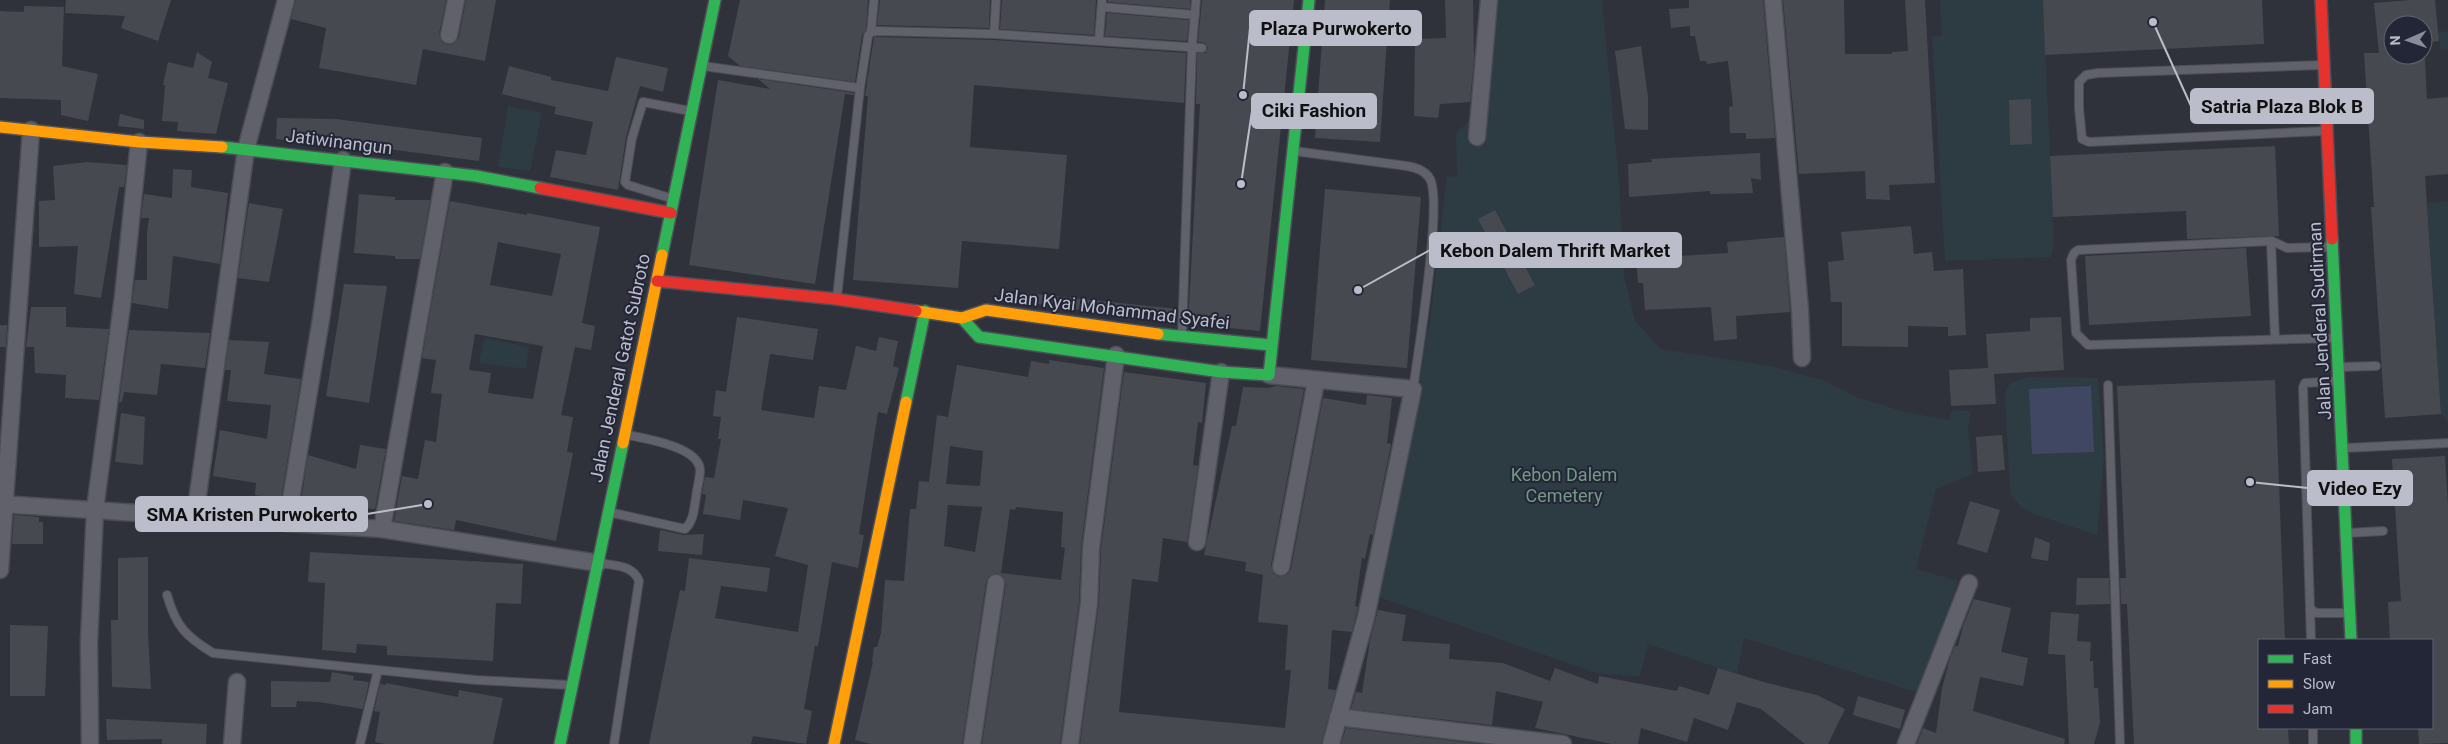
<svg xmlns="http://www.w3.org/2000/svg" width="2448" height="744" viewBox="0 0 2448 744" font-family="Roboto,sans-serif">
	<style>
		.green { fill: #2d3b42 }
		.water { fill: #404763 }
		.building { fill: #474950; fill-rule: evenodd }
		.lines { fill: none; stroke-linecap: round; stroke-linejoin: round }
		.lane-casing { stroke: #4b4d54; stroke-width: 10 }
		.street-casing { stroke: #4b4d54; stroke-width: 19 }
		.fast-casing { stroke: #4d4f58; stroke-width: 14 }
		.slow-casing { stroke: #4d4f58; stroke-width: 14 }
		.jam-casing { stroke: #4d4f58; stroke-width: 14 }
		.lane { stroke: #60616a; stroke-width: 8 }
		.street { stroke: #60616a; stroke-width: 16 }
		.fast { stroke: #30b455; stroke-width: 11 }
		.slow { stroke: #ff9f0a; stroke-width: 11 }
		.jam { stroke: #e5322d; stroke-width: 11 }
		.labels { text-anchor: middle; stroke-width: 4; stroke-linejoin: round; paint-order: stroke }
		.street-label { font-size: 18px; fill: #bbbdcb; stroke: #232636 }
		.park-label { font-size: 18px; fill: #759986; stroke: #232636 }
		.leader { fill: none; stroke: #bbbdcb; stroke-width: 2 }
		.callout-dot { fill: #bbbdcb; stroke: #232636; stroke-width: 2 }
		.callout { fill: #bbbdcb; stroke: #bbbdcb; stroke-width: 2 }
		.callout-label { font-size: 19px; text-anchor: middle; font-weight: bold; fill: #111 }
	</style>
	<rect width="100%" height="100%" fill="#2f323b"/>
	<g class="green">
		<polygon points="1494,0 1602,0 1619,181 1624,276 1635,321 1661,349 1769,366 1823,380 1859,398 1905,412 1949,420 1952,410 1970,411 1968,431 1973,474 1936,489 1916,569 1958,581 1919,693 1744,638 1737,674 1648,644 1640,676 1599,674 1370,594 1413,389 1430,321 1447,176 1457,177 1456,133 1488,103"/>
		<polygon points="1940,0 2043,0 2054,245 2051,257 1945,261 1932,36 1942,36"/>
		<polygon points="2448,31 2448,49 2441,50 2438,32"/>
		<polygon points="508,106 542,112 530,171 498,167"/>
		<polygon points="2448,201 2448,420 2447,420 2441,414 2427,203"/>
		<polygon points="484,338 529,347 526,369 479,363"/>
		<polygon points="2030,377 2098,378 2104,458 2097,535 2037,515 2022,508 2010,494 2005,394 2010,383"/>
	</g>
	<polygon class="water" points="2091,386 2094,452 2032,454 2029,389"/>
	<g class="building">
		<polygon points="66,0 171,0 158,41 121,28 125,16 65,13"/>
		<polygon points="296,0 446,0 439,34 442,42 448,45 453,44 459,37 466,0 496,0 485,61 423,49 416,85 319,68 326,28 291,19"/>
		<polygon points="740,0 868,0 866,30 862,35 855,82 740,66 728,56"/>
		<polygon points="880,0 990,0 989,28 877,25"/>
		<polygon points="1002,0 1096,0 1094,35 1000,29"/>
		<polygon points="1108,0 1190,0 1190,9 1108,2"/>
		<polygon points="1202,0 1294,0 1260,331 1188,324 1200,104 1196,104 1197,53 1205,53 1208,48 1205,43 1198,42"/>
		<polygon points="1325,0 1390,0 1388,25 1384,40 1387,39 1380,142 1315,138"/>
		<polygon points="1445,0 1473,0 1474,60 1470,102 1440,104 1438,118 1414,116 1415,39 1446,38"/>
		<polygon points="1689,0 1763,0 1775,138 1746,139 1746,133 1730,133 1729,107 1733,106 1728,61 1707,64 1706,61 1700,61 1695,36 1690,36 1690,26 1671,28 1669,9 1689,8"/>
		<polygon points="1783,0 1844,0 1845,54 1892,54 1892,52 1908,51 1905,0 1925,0 1935,183 1889,185 1890,200 1866,199 1865,171 1799,174"/>
		<polygon points="2043,0 2262,0 2264,44 2045,55"/>
		<path d="M2410,0H2435L2439,41L2424,43L2427,99L2448,97V174L2425,176L2441,414L2385,418L2371,207H2374L2364,53H2379L2374,3ZM2393,25H2423V55H2393Z"/>
		<polygon points="24,6 64,7 62,66 98,74 88,121 61,115 61,100 0,98 0,11 24,12"/>
		<polygon points="1107,13 1189,20 1187,41 1105,36"/>
		<polygon points="874,37 994,40 1186,53 1184,103 974,85 970,147 1067,155 1059,249 962,241 958,288 853,280 868,96 865,96"/>
		<polygon points="1641,46 1648,97 1648,130 1625,129 1615,51"/>
		<polygon points="197,52 212,62 208,78 228,83 216,134 177,131 178,122 162,121 165,85 163,85 168,62 193,68"/>
		<polygon points="616,57 668,68 663,92 640,86 626,137 618,190 550,177 556,150 586,155 593,122 554,114 556,107 502,94 509,66 551,77 551,80 608,91"/>
		<polygon points="758,79 854,93 854,95 845,94 815,284 689,265 718,80 770,89"/>
		<polygon points="2031,99 2032,144 2010,145 2009,100"/>
		<polygon points="120,114 144,120 144,129 118,126"/>
		<polygon points="277,118 336,119 482,138 479,161 335,142 335,146 276,139"/>
		<polygon points="2275,146 2279,236 2187,239 2186,211 2053,217 2050,156"/>
		<polygon points="1760,153 1761,180 1751,178 1753,193 1710,194 1710,191 1629,197 1628,164 1652,162 1651,159"/>
		<polygon points="87,162 127,165 124,187 119,187 101,298 74,294 78,246 39,247 39,201 55,200 53,166"/>
		<polygon points="173,169 192,170 191,187 228,193 220,264 173,256 168,309 132,303 135,280 147,280 147,232 149,218 141,218 144,194 172,198"/>
		<polygon points="1325,189 1421,197 1407,368 1311,360"/>
		<polygon points="359,194 395,197 395,200 430,200 420,259 395,259 395,256 354,253"/>
		<path d="M450,201L527,215V213L600,227L582,323L595,326L591,350L575,347L561,415L573,417L567,452L573,453L556,541L456,520L454,530L394,521L402,476L418,479L425,440L436,442L442,394L431,393L436,360L422,358ZM498,242L561,254L552,296L490,285ZM475,334L543,346L533,399L488,393L491,373L469,370Z"/>
		<polygon points="249,203 283,209 269,282 238,278"/>
		<polygon points="1495,210 1535,285 1518,294 1478,219"/>
		<polygon points="1911,226 1914,254 1932,252 1934,271 1963,269 1966,335 1948,336 1948,327 1908,326 1908,347 1842,346 1842,302 1831,302 1828,262 1844,260 1841,232"/>
		<polygon points="1784,237 1790,312 1736,316 1737,339 1714,341 1711,307 1645,310 1643,283 1638,283 1635,242 1679,239 1679,256 1728,253 1727,242"/>
		<polygon points="2246,248 2251,316 2089,325 2085,256"/>
		<polygon points="344,284 387,286 369,403 326,396"/>
		<polygon points="1025,293 1177,309 1177,323 1024,302"/>
		<polygon points="31,307 66,307 66,327 109,329 99,400 65,398 66,375 35,373 34,347 26,347"/>
		<polygon points="737,317 818,329 813,360 770,354 761,410 814,418 819,386 846,390 856,346 876,351 879,337 898,341 893,366 899,368 887,414 878,412 859,534 864,535 858,568 832,562 818,646 815,646 804,709 812,711 806,744 753,736 751,744 649,744 680,590 685,591 689,558 770,568 767,592 721,586 715,618 798,632 808,565 775,556 788,508 743,500 740,520 703,514 706,495 702,494 705,477 714,478 721,439 718,439 721,417 713,416 716,390 726,392"/>
		<polygon points="2061,317 2064,370 1994,374 1996,404 1951,406 1949,370 1988,368 1986,334 2030,331 2030,318"/>
		<polygon points="0,325 7,325 6,347 0,347"/>
		<polygon points="129,330 210,333 205,368 161,364 157,395 124,392 122,402 119,402"/>
		<polygon points="229,340 269,342 264,374 301,379 281,499 255,495 256,483 213,476 220,430 267,439 271,405 227,401 231,370 225,370"/>
		<path d="M1049,360L1104,368L1081,547L1079,602L1060,744H982L1006,584L1003,576L997,573L989,576L986,582L962,744H871L855,740L873,662H872L874,647H877L881,633L885,580L904,581L910,509H916L919,481L929,482L937,415L948,417L957,365L1028,377L1031,361L1049,364ZM950,446L983,451L980,486L946,484ZM948,505L982,507L975,552L944,546ZM1016,507L1063,512L1061,547L1065,548L1061,580L1001,573L1010,509L1015,510Z"/>
		<polygon points="1124,372 1206,383 1202,423 1198,422 1193,465 1198,466 1187,542 1163,538 1158,582 1132,579 1119,712 1285,728 1291,670 1285,670 1288,625 1258,622 1263,575 1245,571 1246,562 1204,555 1232,426 1236,426 1243,387 1268,388 1276,386 1304,389 1271,565 1274,574 1280,577 1288,574 1291,569 1323,398 1366,405 1367,395 1392,398 1387,443 1391,444 1373,535 1370,534 1365,559 1362,558 1355,606 1358,607 1356,615 1352,632 1332,630 1328,689 1336,690 1321,744 1080,744 1099,604 1101,549"/>
		<polygon points="2275,380 2285,640 2259,640 2259,728 2288,728 2289,744 2134,744 2127,604 2121,604 2120,578 2126,578 2117,386"/>
		<polygon points="121,413 145,417 143,465 115,462"/>
		<polygon points="2002,435 2005,470 1978,472 1976,437"/>
		<polygon points="360,445 386,449 375,509 336,506 334,512 301,513 302,502 301,502 308,455 356,469"/>
		<polygon points="2445,456 2448,504 2448,743 2419,744 2418,728 2432,728 2432,640 2390,640 2388,602 2401,601 2392,459"/>
		<polygon points="1970,501 2000,510 1987,553 1957,544"/>
		<polygon points="14,515 39,517 39,522 43,522 43,544 12,544"/>
		<polygon points="660,530 684,535 704,534 702,555 658,551"/>
		<polygon points="2035,537 2050,543 2048,561 2031,558"/>
		<polygon points="310,552 523,564 521,604 496,603 493,661 387,655 387,646 357,644 356,653 322,650 325,583 308,582"/>
		<polygon points="148,557 148,633 151,689 112,687 111,620 118,620 118,558"/>
		<polygon points="2077,578 2109,578 2110,604 2076,605"/>
		<polygon points="1974,599 2011,608 2001,652 2028,658 2023,686 1980,677 1973,711 2065,739 2064,744 1917,744 1923,728 1936,733 1942,688 1950,658 1955,646 1958,646 1963,626"/>
		<polygon points="1378,610 1406,615 1402,641 1450,644 1449,659 1503,663 1550,681 1555,668 1598,684 1599,676 1677,691 1679,686 1709,695 1718,668 1767,683 1817,695 1845,709 1828,744 1805,744 1761,709 1737,702 1728,730 1694,718 1687,742 1641,728 1638,744 1612,744 1535,728 1543,702 1496,691 1492,725 1351,709 1356,692 1362,693 1370,640"/>
		<polygon points="2051,612 2079,614 2077,641 2091,642 2090,661 2093,661 2094,688 2098,688 2100,723 2094,744 2069,744 2065,655 2048,654"/>
		<polygon points="10,625 48,626 45,696 10,696"/>
		<polygon points="332,672 354,676 353,680 369,682 363,709 319,702 297,701 296,707 271,707 271,681 330,682"/>
		<polygon points="386,683 458,697 459,690 503,698 493,744 384,744 375,742 380,712 374,711 380,684 386,685"/>
		<polygon points="1858,696 1905,710 1900,729 1853,715"/>
		<polygon points="106,719 207,724 206,744 162,744 162,739 107,740"/>
		<polygon points="1346,728 1479,744 1341,744"/>
	</g>
	<g class="lines">
		<defs>
			<g id="lane">
				<polyline points="1102,7 1195,15"/>
				<polyline points="871,32 874,0"/>
				<polyline points="994,34 996,0"/>
				<polyline points="1099,39 1102,0"/>
				<polyline points="2321,65 2098,73 2086,75 2079,82 2079,108 2082,139 2089,142 2325,131"/>
				<polyline points="703,66 860,88 868,36 871,32 878,31 994,34 1202,48"/>
				<path d="M1294,151L1407,166C1416,168 1425,170 1430,179C1443,203 1418,354 1413,389"/>
				<polyline points="670,198 628,185 625,182 632,138 643,102 690,111"/>
				<polyline points="2271,241 2275,339"/>
				<polyline points="2328,247 2287,248 2272,241 2078,250 2074,253 2071,260 2076,333 2088,345 2333,338"/>
				<polyline points="837,297 860,88"/>
				<polyline points="1182,335 1192,47 1196,0"/>
				<polyline points="2341,367 2376,366"/>
				<polyline points="2108,385 2120,744"/>
				<polyline points="2345,448 2448,443"/>
				<path d="M613,513L685,529C694,521 694,508 696,497C697,488 700,479 700,470C699,447 647,439 628,435"/>
				<polyline points="2348,533 2383,531"/>
				<path d="M600,563C616,566 633,565 639,581L614,744"/>
				<path d="M167,595C176,626 185,636 213,653L476,680L570,685"/>
				<polyline points="2312,610 2316,613 2346,613"/>
				<polyline points="2311,640 2303,387 2305,383 2337,381"/>
				<polyline points="2313,728 2313,744"/>
				<polyline points="360,744 378,670"/>
			</g>
			<g id="street">
				<polyline points="1773,0 1800,310 1802,358"/>
				<polyline points="449,35 456,0"/>
				<polyline points="1477,137 1489,0"/>
				<polyline points="1269,375 1413,389 1366,617 1331,744"/>
				<polyline points="0,504 382,529 598,563"/>
				<polyline points="195,516 246,149 286,0"/>
				<polyline points="287,523 321,319 343,160"/>
				<polyline points="382,529 445,172"/>
				<polyline points="1197,542 1221,372"/>
				<polyline points="1281,567 1316,381"/>
				<polyline points="0,570 31,130"/>
				<polyline points="1338,717 1563,744"/>
				<polyline points="90,744 89,642 95,509 123,297 139,142"/>
				<polyline points="232,744 237,682"/>
				<polyline points="972,744 996,583"/>
				<polyline points="1070,744 1089,603 1091,548 1116,355"/>
				<polyline points="1906,744 1969,583"/>
			</g>
			<g id="fast">
				<polyline points="222,147 476,176 540,188"/>
				<polyline points="2332,239 2351,640"/>
				<polyline points="662,255 715,0"/>
				<polyline points="962,318 979,337 1221,372 1269,375 1309,0"/>
				<polyline points="1158,334 1270,345"/>
				<polyline points="906,402 925,311"/>
				<polyline points="2356,728 2356,744"/>
				<polyline points="560,744 623,443"/>
			</g>
			<g id="slow">
				<polyline points="0,127 139,142 222,147"/>
				<polyline points="916,311 962,318 986,310 1158,334"/>
				<polyline points="623,443 662,255"/>
				<polyline points="834,744 906,402"/>
			</g>
			<g id="jam">
				<polyline points="2321,0 2332,239"/>
				<polyline points="540,188 671,213"/>
				<polyline points="657,281 836,299 916,311"/>
			</g>
		</defs>
		<use href="#lane" class="lane-casing"/>
		<use href="#street" class="street-casing"/>
		<use href="#fast" class="fast-casing"/>
		<use href="#slow" class="slow-casing"/>
		<use href="#jam" class="jam-casing"/>
		<use href="#lane" class="lane"/>
		<use href="#street" class="street"/>
		<use href="#fast" class="fast"/>
		<use href="#slow" class="slow"/>
		<use href="#jam" class="jam"/>
	</g>
	<g class="labels">
		<g class="street-label">
			<text transform="translate(339 142) rotate(7)" y="6">Jatiwinangun</text>
			<text transform="translate(1112 309) rotate(7)" y="6">Jalan Kyai Mohammad Syafei</text>
			<text transform="translate(2320 321) rotate(-93)" y="6">Jalan Jenderal Sudirman</text>
			<text transform="translate(620 368) rotate(-78)" y="6">Jalan Jenderal Gatot Subroto</text>
		</g>
		<g class="park-label">
			<text x="1564" y="481">Kebon Dalem<tspan x="1564" dy="21">Cemetery</tspan></text>
		</g>
	</g>
	<path class="leader" d="M1243 95L1250 28M2153 22L2191 106M1241 184L1252 111M1358 290L1430 250M2250 482L2308 488M428 504L367 514"/>
	<g class="callout-dot">
		<circle cx="1243" cy="95" r="5"/>
		<circle cx="2153" cy="22" r="5"/>
		<circle cx="1241" cy="184" r="5"/>
		<circle cx="1358" cy="290" r="5"/>
		<circle cx="2250" cy="482" r="5"/>
		<circle cx="428" cy="504" r="5"/>
	</g>
	<g class="callout">
		<rect x="1250" y="11" width="171" height="34" rx="5"/>
		<rect x="2191" y="89" width="182" height="34" rx="5"/>
		<rect x="1252" y="94" width="124" height="34" rx="5"/>
		<rect x="1430" y="233" width="251" height="34" rx="5"/>
		<rect x="2308" y="471" width="104" height="34" rx="5"/>
		<rect x="136" y="497" width="231" height="34" rx="5"/>
	</g>
	<g class="callout-label">
		<text x="1336" y="35">Plaza Purwokerto</text>
		<text x="2282" y="113">Satria Plaza Blok B</text>
		<text x="1314" y="117">Ciki Fashion</text>
		<text x="1555" y="257">Kebon Dalem Thrift Market</text>
		<text x="2360" y="495">Video Ezy</text>
		<text x="252" y="521">SMA Kristen Purwokerto</text>
	</g>
	<rect x="2258" y="639" width="175" height="90" fill="#232636" stroke="#606272"/>
	<rect x="2268" y="655" width="25" height="8" fill="#30b455" stroke="#606272"/>
	<text x="2303" y="664" font-size="15" fill="#bbbdcb">Fast</text>
	<rect x="2268" y="680" width="25" height="8" fill="#ff9f0a" stroke="#606272"/>
	<text x="2303" y="689" font-size="15" fill="#bbbdcb">Slow</text>
	<rect x="2268" y="705" width="25" height="8" fill="#e5322d" stroke="#606272"/>
	<text x="2303" y="714" font-size="15" fill="#bbbdcb">Jam</text>
	<g transform="translate(2408 40) rotate(268)"><circle r="24" fill="#232636" stroke="#606272"/>
	<path d="M0-4L9 19L0 12L-9 19Z" fill="#8a8c99"/>
	<text y="-8" font-size="14" font-weight="bold" text-anchor="middle" fill="#bbbdcb">N</text>
	</g>
</svg>
